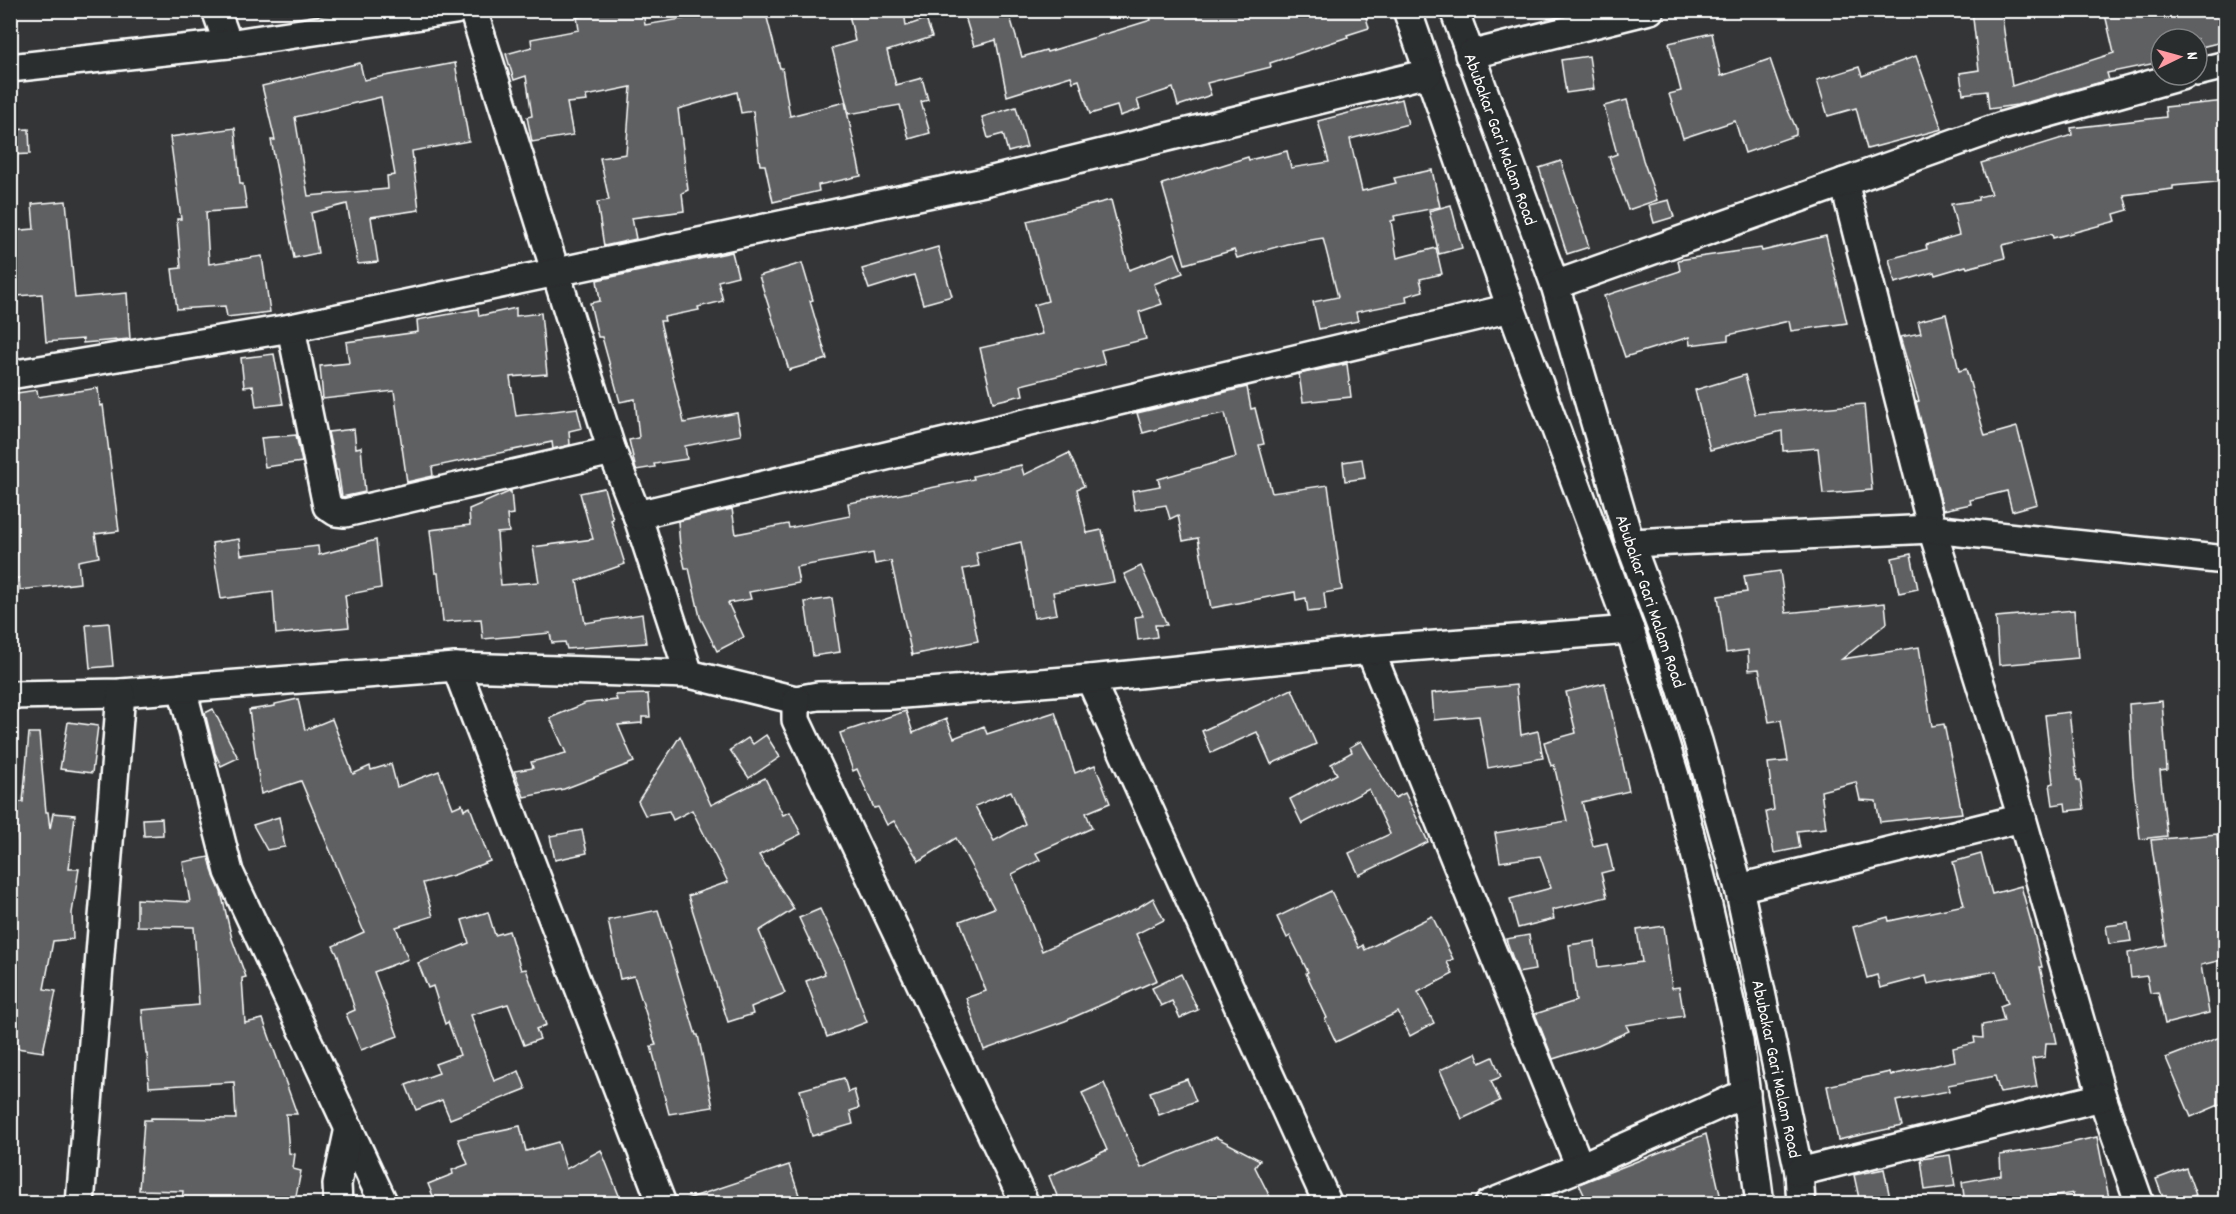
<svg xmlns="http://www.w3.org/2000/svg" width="2236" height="1214" viewBox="0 0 2236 1214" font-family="Dekko,sans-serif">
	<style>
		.building { fill: #5f6162; stroke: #fff; stroke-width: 1.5; fill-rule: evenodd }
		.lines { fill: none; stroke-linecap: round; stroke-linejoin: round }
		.minor-casing { stroke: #fff; stroke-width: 32 }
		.minor { stroke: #2a2d2e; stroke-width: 27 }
		.labels { text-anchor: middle; stroke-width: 4.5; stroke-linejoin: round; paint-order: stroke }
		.street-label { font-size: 18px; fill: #fff; stroke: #2a2d2e }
	</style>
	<rect width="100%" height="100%" fill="#333536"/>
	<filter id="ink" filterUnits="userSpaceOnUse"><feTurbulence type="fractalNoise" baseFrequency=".0167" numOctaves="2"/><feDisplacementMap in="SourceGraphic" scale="12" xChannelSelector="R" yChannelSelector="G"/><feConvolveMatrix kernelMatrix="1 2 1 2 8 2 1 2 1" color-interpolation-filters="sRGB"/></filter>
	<g filter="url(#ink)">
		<g class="building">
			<polygon points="615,10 643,10 645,25 694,17 692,10 765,10 780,68 782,68 790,116 845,102 861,176 818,185 819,191 773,202 765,165 760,165 753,111 741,113 737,92 678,109 688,190 682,193 684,211 632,218 636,239 604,246 597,202 609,200 600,158 626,154 631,87 586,96 587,101 567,103 573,135 532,142 527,117 532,116 526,76 514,80 506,54 532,47 531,39 579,30 577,17"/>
			<polygon points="848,10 904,10 906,26 926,19 932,37 887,51 896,85 922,78 928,100 921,102 930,133 909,139 900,105 849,114 832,48 855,41"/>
			<polygon points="963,10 1008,10 1022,57 1046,50 1047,52 1151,20 1148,10 1364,10 1369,28 1347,35 1348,37 1270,63 1271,67 1207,83 1211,95 1178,106 1173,88 1137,100 1140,109 1120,116 1117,106 1090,114 1079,80 1073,82 1071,76 1007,96 996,40 974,46"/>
			<polygon points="1972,10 2001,10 2012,86 2114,53 2104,10 2226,10 2226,41 2197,48 2197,39 2161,39 2161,62 2107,73 2109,80 2017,105 1989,109 1987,91 1963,94 1960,73 1979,70"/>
			<polygon points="1712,33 1721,76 1770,59 1786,106 1796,128 1796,135 1745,153 1735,121 1683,138 1669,94 1681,91 1669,43"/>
			<polygon points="1589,56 1594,89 1566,93 1561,60"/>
			<polygon points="1916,56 1942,129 1867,149 1856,108 1828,116 1817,80 1859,67 1862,76"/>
			<path d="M360,63L364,80L455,63L469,141L412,151L419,210L371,217L378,262L358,264L347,204L311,213L318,253L294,258L271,140H275L262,86ZM381,97L395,175L387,176L388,189L308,196L295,117Z"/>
			<polygon points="1402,99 1408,124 1350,139 1362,191 1396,183 1394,178 1432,170 1440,207 1394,216 1395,220 1391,221 1397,258 1436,248 1442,274 1420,279 1423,291 1406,296 1407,302 1356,312 1358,321 1319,329 1313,302 1338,297 1323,238 1287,244 1237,258 1234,250 1185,264 1162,184 1248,157 1249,160 1287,151 1291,168 1329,162 1318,121"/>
			<polygon points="1627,100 1643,160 1657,200 1628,210 1609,157 1617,154 1604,106"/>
			<polygon points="2226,101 2226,181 2173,186 2173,189 2124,195 2128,210 2114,214 2116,221 2053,238 2052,234 2002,245 2005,258 1967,268 1966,266 1935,275 1934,272 1895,283 1889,259 1927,249 1926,245 1959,235 1951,204 1978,200 1978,197 1991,194 1981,163 2072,135 2071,128 2166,117 2165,107"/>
			<polygon points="1016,107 1027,147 1008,152 1003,134 988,138 982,117"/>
			<polygon points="235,128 240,184 243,184 247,209 206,212 209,264 262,256 270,312 227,317 225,306 177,309 172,269 181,268 177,219 181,219 170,137"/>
			<polygon points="29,129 30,154 10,155 10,130"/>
			<polygon points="1561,161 1589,247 1567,254 1539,168"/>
			<polygon points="1111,200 1129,270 1175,253 1183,273 1154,284 1162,304 1139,312 1146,339 1101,350 1105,364 1021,385 1023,395 993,402 980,348 1042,334 1034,305 1048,301 1027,221"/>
			<polygon points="1669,200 1674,217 1654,223 1649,205"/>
			<polygon points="66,201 75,298 127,293 130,339 83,343 83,339 46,342 42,294 17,296 12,256 10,256 10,231 34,229 32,204"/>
			<polygon points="1451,205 1462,248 1439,254 1429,211"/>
			<polygon points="1826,236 1847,323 1791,331 1789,321 1728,335 1728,340 1690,345 1689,337 1625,357 1604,296 1680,271 1678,260 1761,248 1762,251"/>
			<polygon points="938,247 952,296 923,304 914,275 869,289 862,269"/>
			<polygon points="732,252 738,276 718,281 723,301 698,307 699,310 664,317 665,321 660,321 684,423 737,413 741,435 685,446 687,459 654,464 655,467 636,470 629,440 639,438 635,399 620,402 602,337 598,337 590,303 600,301 597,280"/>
			<polygon points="802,263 813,300 810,301 827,359 789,370 759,276"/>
			<polygon points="516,308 516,316 541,313 547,374 510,377 516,416 577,408 582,428 569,431 570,445 553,449 552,442 432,467 433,476 407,482 394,391 323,399 320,366 349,363 346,342 418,332 417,320 478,309 479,316"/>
			<polygon points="1946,314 1959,371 1966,369 1985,436 2017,427 2037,504 2012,511 2007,491 1970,500 1971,504 1943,510 1916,402 1919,401 1900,337 1921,333 1918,321"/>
			<polygon points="274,354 283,404 256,407 253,386 244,387 241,358"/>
			<polygon points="1347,364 1351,397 1303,402 1299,374"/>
			<polygon points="1745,375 1755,414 1864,404 1872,490 1823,494 1818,448 1783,451 1782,431 1710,450 1695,390"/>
			<polygon points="1247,387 1251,409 1255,408 1264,444 1259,445 1272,493 1328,485 1342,590 1324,593 1326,610 1308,612 1306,598 1296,600 1295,592 1211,608 1198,538 1183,541 1178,515 1170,519 1166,505 1135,510 1132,491 1160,486 1158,479 1236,457 1225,413 1193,419 1143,433 1137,413"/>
			<polygon points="98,388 100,406 103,405 119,531 95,534 99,557 78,561 80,583 20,590 19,578 10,579 10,394 37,390 38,397"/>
			<polygon points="354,429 356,448 361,447 365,492 342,497 338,470 336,470 328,432"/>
			<polygon points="296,435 302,462 265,467 261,438"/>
			<polygon points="1069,453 1084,486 1077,489 1087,533 1102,530 1114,582 1053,592 1057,614 1034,618 1021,542 976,553 979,566 963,569 978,641 912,655 891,561 875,564 873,553 796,567 799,583 749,592 751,599 728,603 744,637 717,651 700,617 689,568 685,568 680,546 678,521 732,509 736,534 788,524 789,528 850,516 848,503 901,494 974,479 973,476 1021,465 1024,475"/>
			<polygon points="1362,459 1365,478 1345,481 1343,462"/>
			<polygon points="604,488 613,519 611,520 625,564 577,581 585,623 642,614 646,643 567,649 565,642 552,643 550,633 483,639 481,619 443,622 438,573 435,573 430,530 470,525 469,509 511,491 513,514 507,515 509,532 497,533 501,585 539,582 533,547 593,539 580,493"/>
			<polygon points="239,539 241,555 318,546 319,555 376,540 381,588 345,595 349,627 276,634 273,592 221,599 212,543"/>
			<polygon points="1911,554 1918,589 1899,593 1892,558"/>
			<polygon points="1141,566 1167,625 1155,625 1157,637 1138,640 1135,617 1143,616 1124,574"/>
			<polygon points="1780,571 1786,613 1885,603 1887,623 1842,659 1919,647 1932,726 1944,724 1962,813 1880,822 1876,801 1860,800 1856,782 1821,791 1826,828 1797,831 1800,848 1774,853 1766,812 1774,810 1768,763 1788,761 1781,720 1769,722 1759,669 1749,670 1748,650 1726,653 1718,596 1747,592 1744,576"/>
			<polygon points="832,598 840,652 813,656 805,602"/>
			<polygon points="2074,610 2078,658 1999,665 1996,617"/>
			<polygon points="109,623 113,666 90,668 86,625"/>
			<polygon points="1605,683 1629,791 1582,802 1593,846 1607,843 1613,870 1601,873 1607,897 1552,910 1554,919 1518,928 1510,899 1551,888 1540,856 1500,862 1495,833 1567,821 1554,765 1551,766 1544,742 1576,733 1566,692"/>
			<polygon points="1516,685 1521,735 1538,731 1543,758 1488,768 1479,716 1434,720 1432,693"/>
			<polygon points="1292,689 1316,744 1271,764 1257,732 1211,753 1202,731"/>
			<polygon points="648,694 650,717 642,717 642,723 618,725 634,762 564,789 524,797 514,771 533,768 531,762 566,753 550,718 586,703 617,700 615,695"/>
			<polygon points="298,699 305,730 332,719 353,774 370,766 371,770 391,764 397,787 439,771 453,808 462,804 464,810 470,807 490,861 454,875 423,883 433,916 396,927 408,959 374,972 398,1036 361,1050 346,1014 355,1010 338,956 333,946 364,932 301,781 261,794 249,710 275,706 275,704"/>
			<polygon points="2162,701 2167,770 2160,771 2167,836 2140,839 2133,776 2129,704"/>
			<polygon points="213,709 238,758 221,766 215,753 205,713"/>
			<path d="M906,711L913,733L946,719L954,738L984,726L987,734L1055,712L1075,773L1095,765L1110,803L1086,813L1092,828L1036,853L1040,860L1012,874L1042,951L1137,908L1153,898L1164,920L1136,934L1157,980L1065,1021L984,1050L966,998L986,991L960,921L994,908L956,838L919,861L894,821L887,825L878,807L874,808L857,769L853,771L840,733ZM1011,791L1025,824L994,841L975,806Z"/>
			<polygon points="2069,712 2077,780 2080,780 2084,809 2066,811 2065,803 2053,805 2050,784 2053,783 2045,715"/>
			<polygon points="68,722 98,726 92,773 60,769"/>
			<polygon points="29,733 39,733 46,812 48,812 50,829 53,813 75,815 69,869 79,869 72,913 73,939 53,941 44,989 56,991 43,1052 10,1047 10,889 18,802 23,802"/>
			<polygon points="766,735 780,757 749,778 730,750 748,738 753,744"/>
			<polygon points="680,736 711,805 765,778 783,815 790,812 801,834 759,855 794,909 759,931 785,993 751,1007 753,1014 728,1022 688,896 728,882 692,810 673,820 669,811 645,815 638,801"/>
			<polygon points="1361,741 1395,798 1405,793 1428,842 1359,875 1349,853 1390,834 1369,789 1302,824 1290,799 1337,774 1331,764 1352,752 1350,747"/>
			<polygon points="279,817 285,847 267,850 253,825"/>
			<polygon points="162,818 163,835 144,836 143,819"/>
			<polygon points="582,830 587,853 555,860 550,836"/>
			<polygon points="2217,834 2226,930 2226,959 2201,965 2209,1013 2165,1024 2158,992 2150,993 2147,976 2131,978 2128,953 2166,945 2151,840"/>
			<polygon points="1981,854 1992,894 2021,886 2034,933 2042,967 2040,967 2057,1043 2046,1043 2045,1057 2032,1059 2037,1087 2000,1093 1995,1076 1948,1085 1949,1091 1896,1101 1902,1126 1838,1140 1827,1086 1890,1072 1891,1075 1955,1061 1953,1048 1975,1043 1974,1037 1983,1038 1982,1025 2004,1021 2000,1006 2008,1003 1996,971 1928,984 1926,976 1880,988 1877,975 1867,978 1853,927 1888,917 1889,921 1964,905 1953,862"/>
			<polygon points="209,857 214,876 221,892 232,939 246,977 242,978 245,1023 263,1019 297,1114 286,1114 289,1153 295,1154 293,1169 301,1171 296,1196 289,1197 287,1203 182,1203 183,1191 139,1190 144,1120 151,1120 151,1118 236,1119 234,1082 149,1087 147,1054 146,1054 142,1010 199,1005 194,927 137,926 137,899 190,902 183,862"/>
			<polygon points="1331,891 1359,948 1363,945 1365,950 1432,916 1453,959 1447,962 1453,974 1418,992 1434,1023 1410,1036 1398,1012 1336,1042 1325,1019 1327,1018 1306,973 1308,972 1290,936 1287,938 1277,917"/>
			<polygon points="820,909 844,960 867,1022 827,1037 806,981 825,974 799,918"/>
			<polygon points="658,910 696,1035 698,1035 713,1107 669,1114 651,1046 656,1045 634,976 620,979 608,920"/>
			<polygon points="488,912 495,935 509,931 521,970 526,969 546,1025 536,1029 540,1039 524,1045 508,1004 471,1015 494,1081 519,1071 526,1089 450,1119 442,1100 416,1110 406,1085 439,1073 435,1064 460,1055 448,1022 445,1024 433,986 428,988 418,963 469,943 462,920"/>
			<polygon points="2128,923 2131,941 2109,944 2106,926"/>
			<polygon points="1664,926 1672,988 1679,987 1684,1016 1626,1025 1629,1031 1598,1045 1553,1059 1535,1014 1576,1001 1569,945 1595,941 1598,968 1642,962 1637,930"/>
			<polygon points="1529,935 1535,970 1518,973 1506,939"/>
			<polygon points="1181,974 1198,1010 1180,1018 1172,1001 1161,1006 1152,988"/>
			<polygon points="2220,1037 2226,1068 2226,1102 2191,1117 2166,1058"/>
			<polygon points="1476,1053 1480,1063 1493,1057 1501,1077 1491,1081 1500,1101 1462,1119 1440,1070"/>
			<polygon points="844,1078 848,1092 854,1090 859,1108 850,1111 853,1124 812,1136 800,1090"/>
			<polygon points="1187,1079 1196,1101 1159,1115 1150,1092"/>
			<polygon points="1104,1083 1141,1168 1216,1137 1260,1160 1255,1167 1273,1203 1060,1203 1049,1176 1107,1150 1082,1093"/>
			<polygon points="520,1126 526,1151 558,1142 566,1169 601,1150 622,1203 436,1203 428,1184 453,1174 452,1170 468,1164 458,1139"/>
			<polygon points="1706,1134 1722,1203 1588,1203 1579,1184"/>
			<polygon points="2097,1137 2110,1203 2075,1203 2073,1193 2016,1203 1965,1203 1962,1182 2001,1175 2000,1155 2052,1147"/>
			<polygon points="1950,1155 1955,1186 1925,1190 1921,1159"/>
			<polygon points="789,1165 799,1195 774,1203 685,1203 684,1200"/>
			<polygon points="2186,1168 2196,1195 2172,1203 2165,1203 2156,1179"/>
			<polygon points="1884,1169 1891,1203 1860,1203 1854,1175"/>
		</g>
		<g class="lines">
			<defs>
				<g id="minor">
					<polyline points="216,10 228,44"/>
					<polyline points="473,10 612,451 637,515 689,674"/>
					<polyline points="1407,10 1511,308 1630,630 1675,776 1705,893 1739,1041 1760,1204"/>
					<polyline points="1454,10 1555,285 1630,543 1665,637 1698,741 1739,888 1799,1172 1801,1204"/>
					<polyline points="1469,55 1650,10"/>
					<polyline points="10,68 228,44 455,10"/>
					<polyline points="2197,72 2226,65"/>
					<polyline points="1844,182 1932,529 2022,818 2102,1097 2140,1204"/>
					<polyline points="1555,285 2002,126 2184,75"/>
					<polyline points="291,328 327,506 336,512 345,513 612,451"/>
					<polyline points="10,375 291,328 984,182 1428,73"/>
					<polyline points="637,515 1511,308"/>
					<polyline points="1630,543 1932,529 2226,560"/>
					<polyline points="1370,650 1580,1167"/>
					<polyline points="456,667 662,1204"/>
					<polyline points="1090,679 1328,1204"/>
					<polyline points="182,688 229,872 384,1204"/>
					<polyline points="10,695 121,693 456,667 689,674 796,700 818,696 891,695 1090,679 1370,650 1630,630"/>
					<polyline points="796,700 796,720 1025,1204"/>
					<polyline points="1739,888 2022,818"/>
					<polyline points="1799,1172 2102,1097"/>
					<polyline points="80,1204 121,693"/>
					<polyline points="338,1204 337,1184 349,1128"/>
					<polyline points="1489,1204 1580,1167 1746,1093"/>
				</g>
			</defs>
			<use href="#minor" class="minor-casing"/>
			<use href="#minor" class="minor"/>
		</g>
	</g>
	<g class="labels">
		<g class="street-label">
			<text transform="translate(1501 139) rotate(70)" y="6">Abubakar Gari Malam Road</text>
			<text transform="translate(1651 601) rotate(71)" y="6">Abubakar Gari Malam Road</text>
			<text transform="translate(1777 1069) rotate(78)" y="6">Abubakar Gari Malam Road</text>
		</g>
	</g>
	<rect width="2236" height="1214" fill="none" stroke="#2a2d2e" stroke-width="36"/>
	<rect x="18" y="18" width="2200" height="1178" fill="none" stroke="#fff" stroke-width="2" filter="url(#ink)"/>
	<g transform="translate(2179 57) rotate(85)"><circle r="28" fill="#2a2d2e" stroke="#7f8182" stroke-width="1.5"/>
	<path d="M0-4.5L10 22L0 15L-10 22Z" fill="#ff9aa2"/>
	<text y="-9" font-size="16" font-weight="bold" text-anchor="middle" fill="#ffffff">N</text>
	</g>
</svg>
